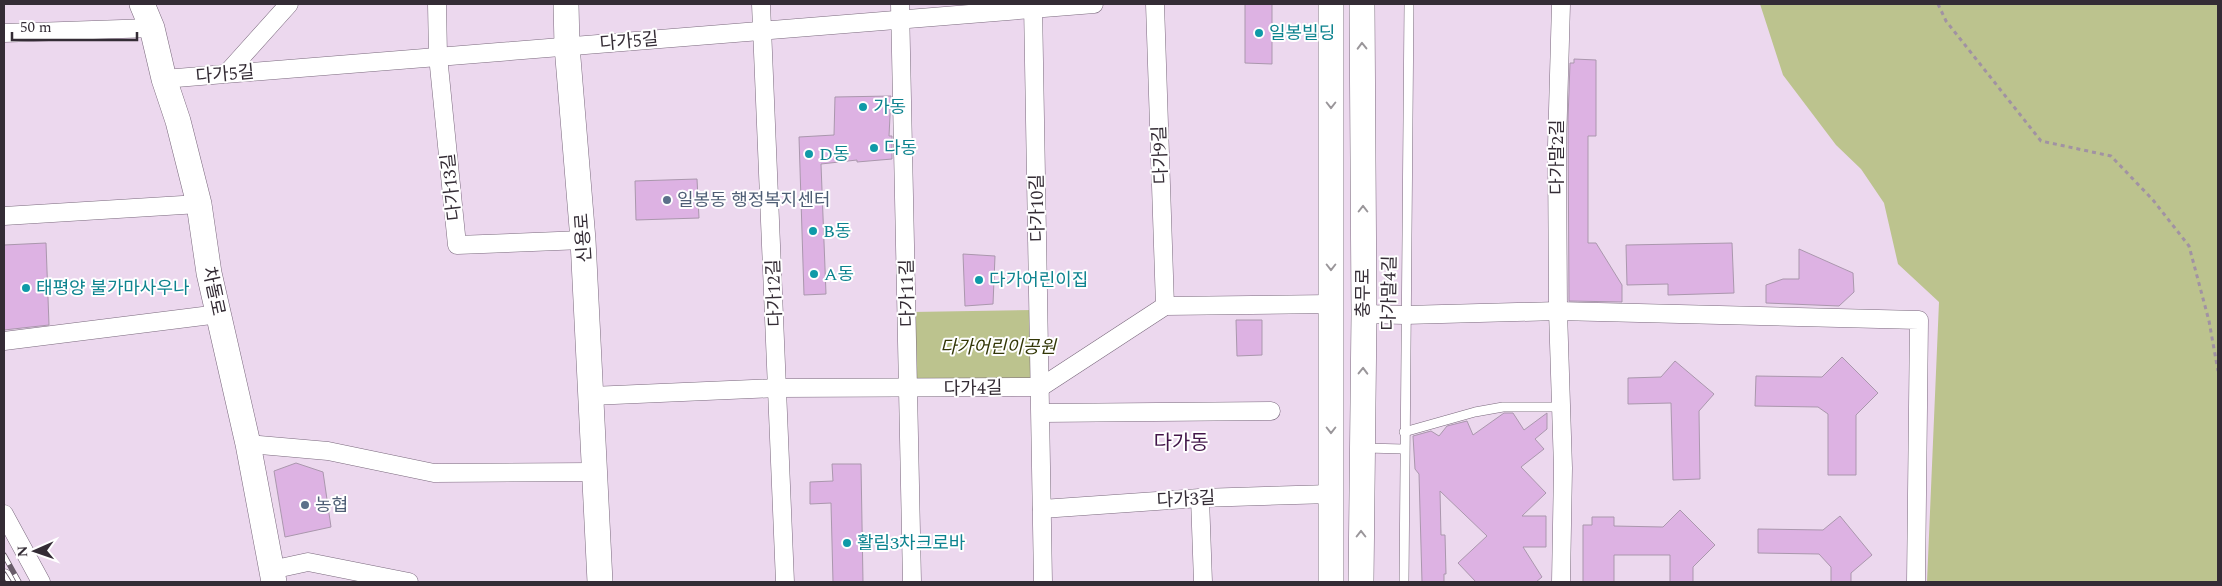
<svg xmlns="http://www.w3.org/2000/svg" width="2222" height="586" viewBox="0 0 2222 586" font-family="Spectral,'Noto Sans KR',serif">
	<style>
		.green { fill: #bcc38e }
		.building { fill: #ddb2e3; stroke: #aa97ad }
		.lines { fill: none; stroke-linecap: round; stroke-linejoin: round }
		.lane-casing { stroke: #7a697d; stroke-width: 10 }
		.street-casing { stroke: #7a697d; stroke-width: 19 }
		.secondary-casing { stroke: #7a697d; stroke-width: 26 }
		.path { stroke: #a192a3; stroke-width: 3; stroke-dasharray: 4 4; stroke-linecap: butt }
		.lane { stroke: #fff; stroke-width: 9 }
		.street { stroke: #fff; stroke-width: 18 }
		.secondary { stroke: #fff; stroke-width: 25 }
		.rail-casing { stroke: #685c69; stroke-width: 5.5 }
		.rail { stroke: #fff; stroke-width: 4; stroke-dasharray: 11; stroke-linecap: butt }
		.oneway { stroke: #9a969a }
		.culture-dot { fill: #0f9aa8; stroke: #fff; stroke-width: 2 }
		.service-dot { fill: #5c6f8a; stroke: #fff; stroke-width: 2 }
		.labels { text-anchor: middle; stroke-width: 4; stroke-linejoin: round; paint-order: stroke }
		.culture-label { font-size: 18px; fill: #0d838f; stroke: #fff; text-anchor: start }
		.street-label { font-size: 18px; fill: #342c35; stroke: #fff }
		.service-label { font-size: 18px; fill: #4e5e75; stroke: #fff; text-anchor: start }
		.park-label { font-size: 18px; font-style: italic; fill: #333707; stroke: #fff }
		.quarter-label { font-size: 20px; fill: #421649; stroke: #fff }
	</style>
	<rect width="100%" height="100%" fill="#ecd8ee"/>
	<g class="green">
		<polygon points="1760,4 2218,4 2218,582 1927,582 1939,302 1898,264 1884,203 1861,169 1836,145 1783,75"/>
		<polygon points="1034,310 1036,373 1027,384 923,384 914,375 912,312"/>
	</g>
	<g class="building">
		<polygon points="1245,4 1272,4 1272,64 1245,63"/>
		<polygon points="1574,59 1596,60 1596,136 1588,136 1588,243 1596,243 1622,285 1622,302 1569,301 1568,119 1570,63 1574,63"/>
		<polygon points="891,96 889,136 892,136 892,159 857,162 857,160 821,164 826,294 804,295 799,137 834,135 835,97"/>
		<polygon points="697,179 699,218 636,220 635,181"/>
		<polygon points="46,243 49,325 4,330 4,245"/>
		<polygon points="1732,243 1734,293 1668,295 1668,284 1627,285 1626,245"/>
		<polygon points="1799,249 1853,273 1854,292 1839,306 1766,303 1766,285 1783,279 1799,279"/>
		<polygon points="963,254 995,256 993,304 965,306"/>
		<polygon points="1236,320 1262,320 1262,355 1237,356"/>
		<polygon points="1842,357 1878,393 1856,415 1856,475 1828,475 1828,414 1818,407 1755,406 1756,376 1822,377"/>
		<polygon points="1675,361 1714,394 1699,411 1700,479 1673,480 1671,403 1628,404 1628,378 1661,377"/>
		<polygon points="1504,413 1513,413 1524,430 1547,413 1547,429 1535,439 1544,449 1521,467 1546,493 1522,516 1546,516 1546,547 1523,547 1542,577 1536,582 1476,582 1458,563 1487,536 1440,491 1441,535 1445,535 1446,574 1444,574 1444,582 1422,582 1419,474 1415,469 1413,436 1431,431 1439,436 1447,426 1467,421 1473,435"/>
		<polygon points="296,463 323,472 331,527 285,537 274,471"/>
		<polygon points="832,464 861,464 863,582 833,582 831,503 810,504 810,482 833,481"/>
		<polygon points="1680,510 1715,545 1693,567 1693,582 1670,582 1670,555 1614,555 1614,582 1583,582 1583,525 1592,525 1592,517 1614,517 1614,526 1663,527"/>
		<polygon points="1840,516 1872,555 1851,573 1851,582 1831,582 1831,567 1819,554 1758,553 1758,529 1823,530"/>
	</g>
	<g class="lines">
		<defs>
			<g id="lane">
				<polyline points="1404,432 1475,412 1503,407 1561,407"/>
				<polyline points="1365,448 1404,449"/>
				<polyline points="1404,582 1409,4"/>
			</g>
			<g id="street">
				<polyline points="437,4 438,56 457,245 583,240"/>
				<polyline points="761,4 785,582"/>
				<polyline points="900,4 912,582"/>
				<polyline points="1033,4 1043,582"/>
				<polyline points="1155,4 1165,306"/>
				<polyline points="4,33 152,28"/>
				<polyline points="227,73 289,4"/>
				<polyline points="164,79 1094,4"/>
				<polyline points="4,216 199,204"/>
				<polyline points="1364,314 1405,315 1558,311 1919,320 1916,582"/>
				<polyline points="4,341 219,314"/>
				<polyline points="591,396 778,388 1041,387 1165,306 1331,304"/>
				<polyline points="1041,413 1271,411"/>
				<polyline points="248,444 328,451 434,473 594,472"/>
				<polyline points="1200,498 1203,582"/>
				<polyline points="1042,509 1200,498 1331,494"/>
				<polyline points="4,514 41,582"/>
				<polyline points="271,570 308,562 409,582"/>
				<polyline points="4,578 6,582"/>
				<polyline points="1561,582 1563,468 1558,311 1557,146 1561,4"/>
			</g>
			<g id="secondary">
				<polyline points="142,4 152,28 164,79 178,121 199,204 209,273 248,444 274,582"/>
				<polyline points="566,4 567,46 583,240 600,582"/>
				<polyline points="1331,4 1331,582"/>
				<polyline points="1361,582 1364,314 1362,4"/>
			</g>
		</defs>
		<use href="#lane" class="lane-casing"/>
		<use href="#street" class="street-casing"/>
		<use href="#secondary" class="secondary-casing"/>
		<polyline class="path" points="1938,4 1946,21 2041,141 2111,156 2153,200 2189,246 2209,321 2218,371"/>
		<use href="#lane" class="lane"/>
		<use href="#street" class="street"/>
		<use href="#secondary" class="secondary"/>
		<defs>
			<g id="rail">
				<polyline points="4,555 19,582"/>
				<polyline points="4,574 9,582"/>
			</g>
		</defs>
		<use href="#rail" class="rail-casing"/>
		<use href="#rail" class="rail"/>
	</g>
	<defs><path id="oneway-chevron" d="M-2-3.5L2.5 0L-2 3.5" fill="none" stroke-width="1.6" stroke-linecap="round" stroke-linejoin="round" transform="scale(1.25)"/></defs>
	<g class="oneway">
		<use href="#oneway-chevron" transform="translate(1362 46) rotate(-91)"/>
		<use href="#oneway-chevron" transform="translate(1331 105) rotate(90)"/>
		<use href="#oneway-chevron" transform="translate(1363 209) rotate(-90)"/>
		<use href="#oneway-chevron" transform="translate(1331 267) rotate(90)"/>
		<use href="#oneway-chevron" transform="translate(1363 371) rotate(-89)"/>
		<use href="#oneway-chevron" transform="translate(1331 430) rotate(90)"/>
		<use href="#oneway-chevron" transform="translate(1361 534) rotate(-90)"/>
	</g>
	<g class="culture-dot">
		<circle cx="1259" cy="33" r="5"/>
		<circle cx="863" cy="107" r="5"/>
		<circle cx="874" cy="148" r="5"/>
		<circle cx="809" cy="154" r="5"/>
		<circle cx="813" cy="231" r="5"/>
		<circle cx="814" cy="274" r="5"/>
		<circle cx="979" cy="280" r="5"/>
		<circle cx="26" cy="288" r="5"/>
		<circle cx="847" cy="543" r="5"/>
	</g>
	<g class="service-dot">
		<circle cx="667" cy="200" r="5"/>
		<circle cx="305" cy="505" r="5"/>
	</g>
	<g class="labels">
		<g class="culture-label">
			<text x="1269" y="39">일봉빌딩</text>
			<text x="873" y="113">가동</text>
			<text x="884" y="154">다동</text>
			<text x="819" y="160">D동</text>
			<text x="823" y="237">B동</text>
			<text x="824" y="280">A동</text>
			<text x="989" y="286">다가어린이집</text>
			<text x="36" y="294">태평양 불가마사우나</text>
			<text x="857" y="549">활림3차크로바</text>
		</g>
		<g class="street-label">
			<text transform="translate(629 41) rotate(-5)" y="6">다가5길</text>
			<text transform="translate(225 74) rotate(-5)" y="6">다가5길</text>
			<text transform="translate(1160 155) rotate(-92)" y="6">다가9길</text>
			<text transform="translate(1557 157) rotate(-90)" y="6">다가말2길</text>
			<text transform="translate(451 187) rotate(-96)" y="6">다가13길</text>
			<text transform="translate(1037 208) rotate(-91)" y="6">다가10길</text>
			<text transform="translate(583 238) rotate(-94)" y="6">신용로</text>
			<text transform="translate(214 291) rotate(78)" y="6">차돌로</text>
			<text transform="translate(774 293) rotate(-92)" y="6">다가12길</text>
			<text transform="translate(907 293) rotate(-91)" y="6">다가11길</text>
			<text transform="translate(1363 293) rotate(-90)" y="6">충무로</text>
			<text transform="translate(1389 293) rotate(-89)" y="6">다가말4길</text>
			<text transform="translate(973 388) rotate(-1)" y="6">다가4길</text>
			<text transform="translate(1186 499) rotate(-3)" y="6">다가3길</text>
		</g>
		<g class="service-label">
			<text x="677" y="206">일봉동 행정복지센터</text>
			<text x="315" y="511">농협</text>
		</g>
		<g class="park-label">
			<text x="998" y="353">다가어린이공원</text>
		</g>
		<g class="quarter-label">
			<text x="1181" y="449">다가동</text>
		</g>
	</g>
	<rect width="2222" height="586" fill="none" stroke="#342c35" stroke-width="10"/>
	<g transform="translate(35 551) rotate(268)" stroke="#ffffff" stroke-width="4" paint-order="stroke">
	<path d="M0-4L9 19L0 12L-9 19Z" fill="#342c35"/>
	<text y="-8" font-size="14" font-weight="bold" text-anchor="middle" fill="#342c35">N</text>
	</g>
	<path d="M12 32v8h125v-8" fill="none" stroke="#342c35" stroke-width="2.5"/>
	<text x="20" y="32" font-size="15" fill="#342c35" stroke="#ffffff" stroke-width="4" paint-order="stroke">50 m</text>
</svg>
